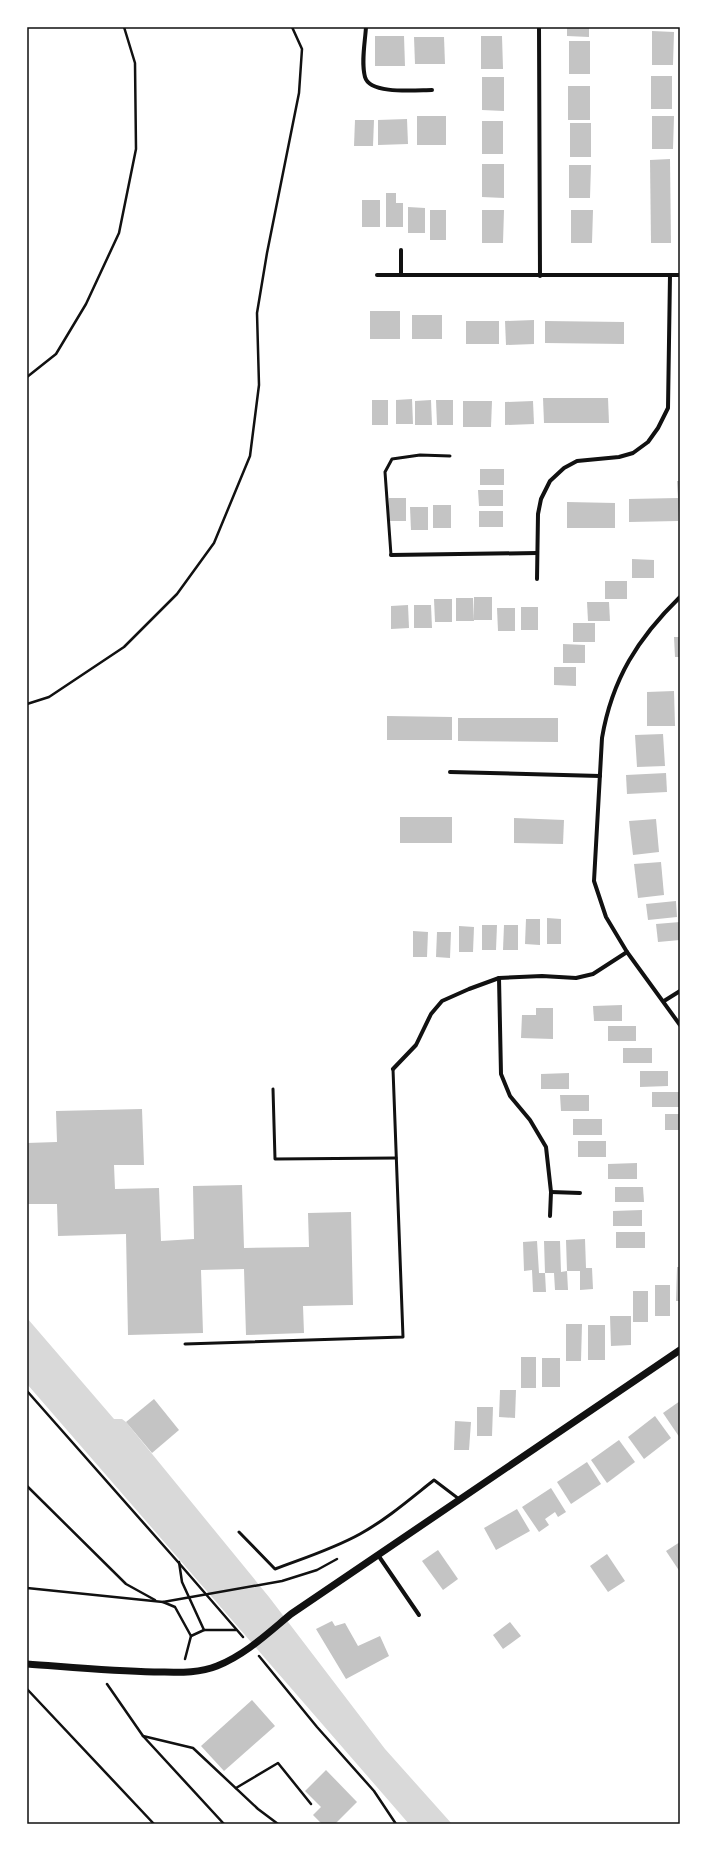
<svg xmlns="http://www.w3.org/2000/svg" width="707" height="1851" viewBox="0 0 707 1851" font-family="Overpass,sans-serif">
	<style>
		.water { fill: #d9d9d9 }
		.building { fill: #c4c4c4 }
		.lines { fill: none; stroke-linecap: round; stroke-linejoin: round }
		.path { stroke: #111; stroke-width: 2.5 }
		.service { stroke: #111; stroke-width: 3 }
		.minor { stroke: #111; stroke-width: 4 }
		.tertiary { stroke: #111; stroke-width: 7 }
		.neatline { fill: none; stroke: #111; stroke-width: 1.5 }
	</style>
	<rect width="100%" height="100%" fill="#fff"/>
	<polygon class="water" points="27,1318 114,1419 122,1419 126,1422 269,1597 385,1749 452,1824 409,1824 27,1384"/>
	<g class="building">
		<polygon points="567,27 589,27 589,37 567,36"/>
		<polygon points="652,31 674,32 673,65 652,65"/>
		<polygon points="375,36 404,36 405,66 375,66"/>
		<polygon points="481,36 502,36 503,69 481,69"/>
		<polygon points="414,37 444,37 445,64 415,64"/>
		<rect x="569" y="41" width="21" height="33"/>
		<rect x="651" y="76" width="21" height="33"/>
		<polygon points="482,77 504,77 504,111 482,110"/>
		<rect x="568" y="86" width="22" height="34"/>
		<rect x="417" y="116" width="29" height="29"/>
		<polygon points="652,116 674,116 673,149 652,149"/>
		<polygon points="407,119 408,144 378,145 378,120"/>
		<polygon points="355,120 374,120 373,146 354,146"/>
		<rect x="482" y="121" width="21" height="33"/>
		<rect x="570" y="123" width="21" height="34"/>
		<polygon points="670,159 671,243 651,243 650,160"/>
		<polygon points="482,164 504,164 504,198 482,197"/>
		<polygon points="569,165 591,165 590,198 569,198"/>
		<polygon points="386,193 396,193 396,203 403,203 403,227 386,227"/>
		<rect x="362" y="200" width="18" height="27"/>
		<polygon points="408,207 425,208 425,233 408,233"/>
		<rect x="430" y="210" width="16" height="30"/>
		<polygon points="482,210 504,210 503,243 482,243"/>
		<polygon points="571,210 593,210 592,243 571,243"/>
		<rect x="370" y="311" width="30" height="28"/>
		<rect x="412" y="315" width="30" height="24"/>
		<polygon points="534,320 534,344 506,345 505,321"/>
		<rect x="466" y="321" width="33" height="23"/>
		<polygon points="545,321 624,322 624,344 545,343"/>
		<polygon points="543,398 608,398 609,423 544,423"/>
		<polygon points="412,399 413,424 396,424 396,400"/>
		<rect x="372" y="400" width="16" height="25"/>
		<polygon points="431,400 432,425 415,425 415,401"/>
		<polygon points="436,400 453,400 453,425 437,425"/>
		<polygon points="463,401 492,401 491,427 463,427"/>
		<polygon points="533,401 534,424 505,425 505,402"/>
		<rect x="480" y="469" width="24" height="16"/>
		<polygon points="677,481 680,481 678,521 629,522 629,499 678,498"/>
		<polygon points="478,490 503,490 503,506 479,506"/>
		<rect x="389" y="498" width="17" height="23"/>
		<polygon points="567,502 615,503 615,528 567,528"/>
		<rect x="433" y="505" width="18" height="23"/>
		<polygon points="410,507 428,507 428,530 411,530"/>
		<rect x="479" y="511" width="24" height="16"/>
		<polygon points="632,559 654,560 654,578 632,578"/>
		<rect x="605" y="581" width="22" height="18"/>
		<rect x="474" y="597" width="18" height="23"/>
		<polygon points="456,598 473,598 474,621 456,621"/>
		<polygon points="434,599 452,599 452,622 435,622"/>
		<polygon points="587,602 609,602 610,621 588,621"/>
		<polygon points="408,605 409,628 391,629 391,606"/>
		<polygon points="414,605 431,605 432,628 414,628"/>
		<rect x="521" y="607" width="17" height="23"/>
		<polygon points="497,608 515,608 515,631 498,631"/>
		<rect x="573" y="623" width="22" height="19"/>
		<polygon points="674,637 680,637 680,657 675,657"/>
		<polygon points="563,644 585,645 585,663 563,663"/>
		<polygon points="554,667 576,667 576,686 554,685"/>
		<polygon points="674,691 675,726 647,726 647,692"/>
		<polygon points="387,716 452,717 452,740 387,740"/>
		<polygon points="458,718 558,718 558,742 458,741"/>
		<polygon points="663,734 665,766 637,767 635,735"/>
		<polygon points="666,773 667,792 627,794 626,775"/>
		<rect x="400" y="817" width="52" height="26"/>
		<polygon points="514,818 564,820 563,844 514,843"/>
		<polygon points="656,819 659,852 633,855 629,821"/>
		<polygon points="661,862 664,895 638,898 634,864"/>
		<polygon points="676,901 677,917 648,920 646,904"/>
		<polygon points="547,918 561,919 561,944 547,944"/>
		<polygon points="526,919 540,919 540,945 525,944"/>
		<polygon points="680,922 680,940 658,942 656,924"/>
		<polygon points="482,925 497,925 496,950 482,950"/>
		<polygon points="504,925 518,925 518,950 503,950"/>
		<polygon points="459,926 474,927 473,952 459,952"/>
		<polygon points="413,931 428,932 427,957 413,957"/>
		<polygon points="437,932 451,932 450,958 436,957"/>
		<polygon points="622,1005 622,1021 594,1021 593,1006"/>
		<polygon points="536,1008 553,1008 553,1039 521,1038 522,1015 536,1015"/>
		<rect x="608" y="1026" width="28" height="15"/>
		<rect x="623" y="1048" width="29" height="15"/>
		<polygon points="640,1071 668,1071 668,1086 640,1087"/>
		<polygon points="569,1073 569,1089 541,1089 541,1074"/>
		<rect x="652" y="1092" width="28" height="15"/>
		<polygon points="560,1095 589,1095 589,1111 561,1111"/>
		<polygon points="142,1109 144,1165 114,1165 115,1189 159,1188 161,1241 194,1239 193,1186 242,1185 244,1248 309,1247 308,1213 351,1212 353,1305 303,1306 304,1333 246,1335 244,1269 201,1270 203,1333 128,1335 126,1234 58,1236 57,1204 27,1204 27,1143 57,1142 56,1111"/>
		<rect x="665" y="1114" width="15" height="16"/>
		<rect x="573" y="1119" width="29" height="16"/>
		<rect x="578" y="1141" width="28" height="16"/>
		<polygon points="637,1163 637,1179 608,1179 608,1164"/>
		<polygon points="615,1187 643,1187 644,1202 615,1202"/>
		<polygon points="642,1210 642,1226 613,1226 613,1211"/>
		<rect x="616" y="1232" width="29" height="16"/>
		<polygon points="585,1239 586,1268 592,1268 593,1289 580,1290 580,1271 567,1271 566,1240"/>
		<polygon points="537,1241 539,1273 545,1273 546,1292 533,1292 532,1270 524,1271 523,1242"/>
		<polygon points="544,1241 560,1241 561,1272 567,1271 568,1290 555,1290 554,1273 545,1273"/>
		<polygon points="677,1267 680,1267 680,1301 676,1301"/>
		<rect x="655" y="1285" width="15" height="31"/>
		<rect x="633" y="1291" width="15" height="31"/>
		<polygon points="610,1316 631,1316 631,1345 611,1346"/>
		<polygon points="566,1324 582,1324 581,1361 566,1361"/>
		<rect x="588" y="1325" width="17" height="35"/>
		<rect x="521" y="1357" width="15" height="31"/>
		<rect x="542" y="1358" width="18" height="29"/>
		<polygon points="500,1390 516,1390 515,1418 499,1417"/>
		<polygon points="154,1399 179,1430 152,1453 126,1422"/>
		<polygon points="680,1401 680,1438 663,1413"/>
		<polygon points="477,1407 493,1407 492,1436 477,1436"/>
		<polygon points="655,1416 671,1438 644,1459 628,1437"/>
		<polygon points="455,1421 471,1422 469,1450 454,1450"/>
		<polygon points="619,1440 635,1462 607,1483 591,1460"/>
		<polygon points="587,1462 601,1484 571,1504 557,1482"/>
		<polygon points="551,1488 566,1512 558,1517 555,1512 545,1519 549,1525 539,1532 522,1507"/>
		<polygon points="517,1509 530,1531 496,1550 484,1528"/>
		<polygon points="680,1542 680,1572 666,1551"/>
		<polygon points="438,1550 458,1579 443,1590 422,1561"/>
		<polygon points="607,1554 625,1581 608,1592 590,1566"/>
		<polygon points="332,1621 335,1626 345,1623 358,1646 380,1636 389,1656 346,1679 316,1629"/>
		<polygon points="510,1622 521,1636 503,1649 493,1635"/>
		<polygon points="252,1700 275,1726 224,1771 201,1746"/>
		<polygon points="326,1770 357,1802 335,1824 322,1824 313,1815 321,1807 305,1791"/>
	</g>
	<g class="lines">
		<g class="path">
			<polyline points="27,377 56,354 86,304 119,233 136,149 135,63 124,27"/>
			<polyline points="27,704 49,697 124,647 177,594 214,543 250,456 259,385 257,313 267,253 299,93 302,49 292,27"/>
			<polyline points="27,1391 178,1562 243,1637"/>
			<polyline points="27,1486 126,1584 155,1600"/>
			<polyline points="179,1562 182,1582 204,1630"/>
			<polyline points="27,1588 163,1602 282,1581 317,1570 337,1559"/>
			<polyline points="163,1602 175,1607 191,1636 204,1630 236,1630"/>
			<polyline points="259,1656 317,1727 374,1791 396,1824"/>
			<polyline points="185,1659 191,1636"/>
			<polyline points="107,1684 143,1736 224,1824"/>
			<polyline points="27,1689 154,1824"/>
			<polyline points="143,1736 193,1748 258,1809 278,1824"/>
			<polyline points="236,1788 278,1763 311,1804"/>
		</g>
		<g class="service">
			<polyline points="391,555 385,472 392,459 420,455 450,456"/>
			<polyline points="273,1089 275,1159 396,1158"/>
			<polyline points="185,1344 403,1337 393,1069"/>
			<path d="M239,1532L275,1569C304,1558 333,1549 360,1534C387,1519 410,1499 434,1480L459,1499"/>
		</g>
		<g class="minor">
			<path d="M366,27C365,43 361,62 365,77C370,95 417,90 432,90"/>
			<polyline points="539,27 540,276"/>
			<polyline points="377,275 680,275"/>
			<polyline points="401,275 401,250"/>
			<polyline points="391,555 537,553"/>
			<polyline points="537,579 538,514 541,499 550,481 564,468 577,461 619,457 633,453 648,442 658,428 668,408 670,275"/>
			<path d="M680,597C638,638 612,679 602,738L594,881L606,917L627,952L680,1025"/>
			<polyline points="450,772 600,776"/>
			<polyline points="499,978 501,1074 510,1096 530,1120 546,1147 551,1192 550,1216"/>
			<polyline points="664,1001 680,991"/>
			<polyline points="393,1069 416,1045 431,1014 442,1001 469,989 499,978 542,976 576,978 593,974 627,952"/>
			<polyline points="551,1192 580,1193"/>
			<polyline points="378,1555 419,1615"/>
		</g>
		<path class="tertiary" d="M27,1664C69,1667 112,1671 154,1672C175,1672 197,1674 217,1666C245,1655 268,1633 291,1614L680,1350"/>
	</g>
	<rect width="707" height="1851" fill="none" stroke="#ffffff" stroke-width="56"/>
	<rect x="28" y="28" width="651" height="1795" class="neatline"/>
</svg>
